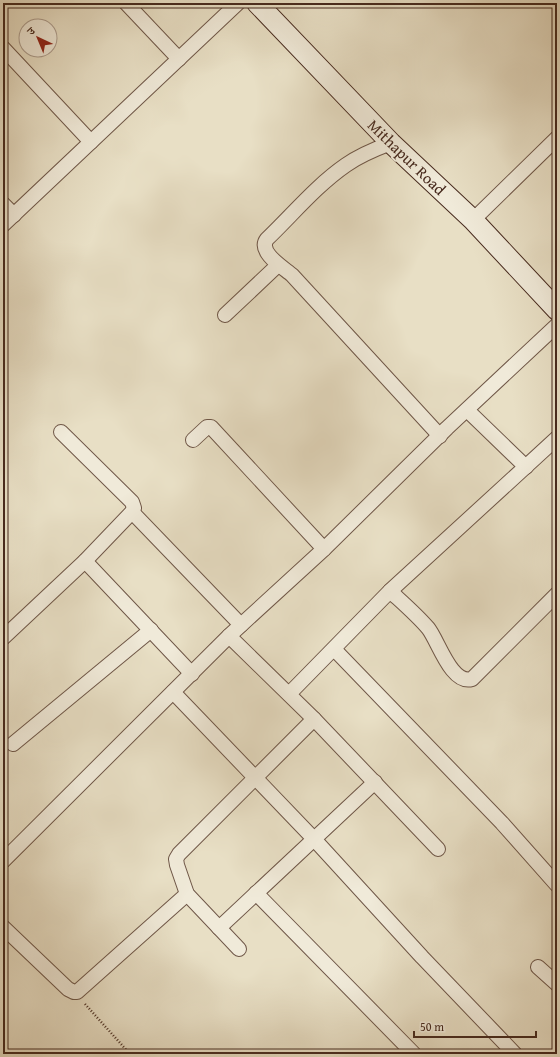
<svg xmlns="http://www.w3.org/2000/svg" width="560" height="1057" viewBox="0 0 560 1057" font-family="'Gentium Book Plus','Noto Serif Devanagari',serif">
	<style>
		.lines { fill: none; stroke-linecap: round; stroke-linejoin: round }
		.street-casing { stroke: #6f5748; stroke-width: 16 }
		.secondary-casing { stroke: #472a1e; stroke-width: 22 }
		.path { stroke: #472a1e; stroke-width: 2.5; stroke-dasharray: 1 2; stroke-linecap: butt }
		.street { stroke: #f0ead9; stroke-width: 14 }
		.secondary { stroke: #f0ead9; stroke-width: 20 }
		.labels { text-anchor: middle; stroke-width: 4; stroke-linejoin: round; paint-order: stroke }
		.street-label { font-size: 16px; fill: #472a1e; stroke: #f0ead9 }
	</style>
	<rect width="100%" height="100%" fill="#e8dfc5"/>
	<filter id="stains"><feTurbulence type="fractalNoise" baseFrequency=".005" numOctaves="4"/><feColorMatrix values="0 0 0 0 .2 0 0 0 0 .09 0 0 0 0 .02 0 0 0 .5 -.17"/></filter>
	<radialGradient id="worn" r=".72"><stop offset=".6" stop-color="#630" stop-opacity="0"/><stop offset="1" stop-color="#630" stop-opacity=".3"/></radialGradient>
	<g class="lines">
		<defs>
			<g id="street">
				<polyline points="126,3 179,59"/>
				<polyline points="3,48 91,142"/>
				<path d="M391,143C375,149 360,155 346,165C317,185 293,214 267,239C257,252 284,268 292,275L440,436"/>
				<polyline points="3,204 14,215"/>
				<polyline points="473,220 557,138"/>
				<polyline points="3,225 238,3"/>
				<polyline points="225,315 278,265"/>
				<polyline points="467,410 526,467"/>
				<polyline points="193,440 207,427 211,427 324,549"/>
				<polyline points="132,512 241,625"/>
				<polyline points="85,561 192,674"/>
				<path d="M390,591C403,603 417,615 428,628C438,640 451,685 472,679L557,594"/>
				<polyline points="229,636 314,719 438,849"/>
				<polyline points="3,638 85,561 132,512 134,508 132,502 61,432"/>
				<polyline points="334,649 502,823 557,885"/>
				<polyline points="173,692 314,839 422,957 515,1054"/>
				<polyline points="289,694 390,591 557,438"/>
				<polyline points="13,744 151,630"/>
				<polyline points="3,861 229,636 324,549 447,428 557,325"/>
				<polyline points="256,893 414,1054"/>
				<polyline points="3,927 68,989 74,992 77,992 187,894"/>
				<polyline points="219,928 375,782"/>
				<polyline points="239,949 187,894 177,865 176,859 179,854 314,719"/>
				<polyline points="538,967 557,984"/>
			</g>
			<polyline id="secondary" points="257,3 391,143 473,220 557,310"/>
		</defs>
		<use href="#street" class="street-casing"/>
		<use href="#secondary" class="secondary-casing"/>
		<polyline class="path" points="85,1004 130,1054"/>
		<use href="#street" class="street"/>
		<use href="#secondary" class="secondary"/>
	</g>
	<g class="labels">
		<g class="street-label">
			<text transform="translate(407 157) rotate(44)" y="6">Mithapur Road</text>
		</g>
	</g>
	<rect width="560" height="1057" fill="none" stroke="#e8dfc5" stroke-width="16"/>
	<rect x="4" y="4" width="552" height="1049" fill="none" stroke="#472a1e" stroke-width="2"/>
	<rect x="8" y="8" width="544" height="1041" fill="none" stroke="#472a1e"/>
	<g transform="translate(38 38) rotate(316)"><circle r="19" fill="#f0ead9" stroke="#ac9d8e"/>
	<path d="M0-3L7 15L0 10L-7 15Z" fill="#8f2418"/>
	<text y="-6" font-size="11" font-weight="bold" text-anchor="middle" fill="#472a1e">उ</text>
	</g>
	<path d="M414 1031v6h122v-6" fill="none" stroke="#472a1e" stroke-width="2"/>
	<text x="420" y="1031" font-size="12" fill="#472a1e" stroke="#f0ead9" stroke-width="3" paint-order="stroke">50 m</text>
	<rect width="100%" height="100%" filter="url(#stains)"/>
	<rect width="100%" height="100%" fill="url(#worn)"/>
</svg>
